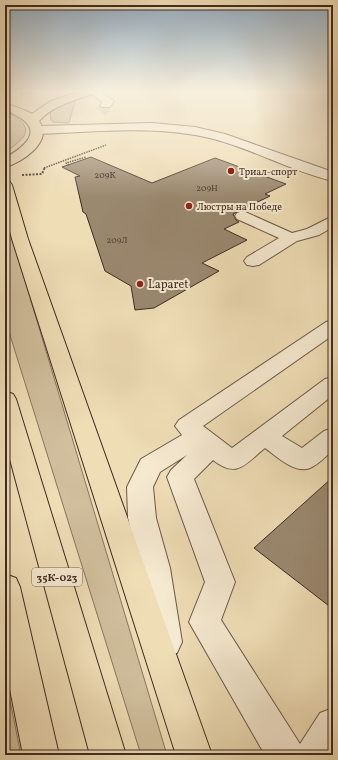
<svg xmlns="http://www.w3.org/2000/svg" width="338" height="760" viewBox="0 0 338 760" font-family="Vollkorn,serif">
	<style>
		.green { fill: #d1bf9d; stroke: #887560 }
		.building { fill: #9a886f; stroke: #3e2b23 }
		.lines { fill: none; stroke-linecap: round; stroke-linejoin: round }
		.minor-tunnel { stroke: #ccb999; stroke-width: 12; stroke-dasharray: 12 6; stroke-linecap: butt }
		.minor-casing { stroke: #6a5848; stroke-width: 2 }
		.major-casing { stroke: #3e2b23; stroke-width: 2 }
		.path-far1 { stroke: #3e2b23; stroke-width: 1.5; stroke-dasharray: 1.5 1; stroke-linecap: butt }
		.path { stroke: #3e2b23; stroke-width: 2; stroke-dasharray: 2 1.5; stroke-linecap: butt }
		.minor { fill: #f5e9d0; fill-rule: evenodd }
		.major { fill: #efddb6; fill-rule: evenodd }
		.poi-dot { fill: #8f2418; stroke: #f5e9d0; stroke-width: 1.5 }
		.labels { text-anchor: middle; stroke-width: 4; stroke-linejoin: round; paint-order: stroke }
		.far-number-label { font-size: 9px; fill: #554236 }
		.far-poi-label { font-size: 10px; fill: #3e2b23; stroke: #f5e9d0; text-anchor: start }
		.shield { fill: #f5e9d0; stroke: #756457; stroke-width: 1 }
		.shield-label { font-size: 11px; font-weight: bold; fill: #3e2b23 }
		.poi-label { font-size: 12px; fill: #3e2b23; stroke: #f5e9d0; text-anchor: start }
	</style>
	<rect width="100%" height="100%" fill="#efddb6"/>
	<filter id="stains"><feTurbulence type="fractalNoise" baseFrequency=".005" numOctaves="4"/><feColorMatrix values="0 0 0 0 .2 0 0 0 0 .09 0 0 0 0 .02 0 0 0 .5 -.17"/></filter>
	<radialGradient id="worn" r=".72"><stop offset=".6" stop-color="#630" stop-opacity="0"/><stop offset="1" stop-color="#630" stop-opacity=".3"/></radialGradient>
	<g class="green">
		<polygon points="75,101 69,123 53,122 51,120 50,111 63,103"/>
		<path d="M5,111C35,126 30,136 5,152Z"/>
		<polygon points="5,214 167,755 141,755 5,319"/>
		<polygon points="5,676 21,755 5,755"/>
	</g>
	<g class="building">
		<polygon points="91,157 152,183 215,158 286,184 265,194 270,196 233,214 236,220 239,222 224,229 247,240 202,263 219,271 154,308 135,310 131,286 105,271 86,214 83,212 75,177 80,176 62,167"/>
		<polygon points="333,477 333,609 254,548"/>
	</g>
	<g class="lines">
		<polyline class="minor-tunnel" points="101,112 106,105"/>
		<defs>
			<g id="minor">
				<polygon points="87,91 100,91 114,101 110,107 102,107 100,105 102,102"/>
				<path d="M152,123L195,127L225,134L333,172V181C286,170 243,143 195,135C144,126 90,132 38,134L34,133L32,130L34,127L38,126Z"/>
				<polygon points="243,211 292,233 307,229 333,216 333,227 319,235 297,241 259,265 253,266 247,265 244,261 247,257 279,238 237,219 235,216 237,213"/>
				<path d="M333,320V335L203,426L232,448L325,379L333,377V395L282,436L302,448L324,431L333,428V450C326,456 318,465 310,468C295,474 277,457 265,448C245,464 237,479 213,460L194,479L235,582L221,620L300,744L320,713L333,708V755H265L189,622L205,582L167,477L171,470L187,455L160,472L153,487L156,518L170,568L182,642L177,653L166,657L155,653L150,642L140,568L128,518L127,487L141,459L182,435L175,426L179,420L326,322Z"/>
			</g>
			<g id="major">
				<path d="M80,91H97L96,93C75,100 54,105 39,121C54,141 22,163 5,167V158C36,140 42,125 5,110V103L24,110L32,114L49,102Z"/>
				<polygon points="5,181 10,182 12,185 28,239 212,755 176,755 12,239 5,213"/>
				<polygon points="5,391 13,394 16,399 126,755 90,755 5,441"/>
				<polygon points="5,574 16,578 20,587 59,755 23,755 5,664"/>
			</g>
		</defs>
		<use href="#minor" class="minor-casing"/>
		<use href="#major" class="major-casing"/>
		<g class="path-far1">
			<polyline points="21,94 38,93"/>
			<polyline points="69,165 66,163 86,157"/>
			<polyline points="44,168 106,145"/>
		</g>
		<polyline class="path" points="22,175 42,174 45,167"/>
		<use href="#minor" class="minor"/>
		<use href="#major" class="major"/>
	</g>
	<linearGradient id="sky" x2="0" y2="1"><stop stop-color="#93acc0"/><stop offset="0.46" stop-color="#f8f0de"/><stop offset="1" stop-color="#f8f0de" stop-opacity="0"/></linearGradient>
	<rect width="338" height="198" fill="url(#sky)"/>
	<g class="poi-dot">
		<circle cx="231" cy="171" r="4"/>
		<circle cx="189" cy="206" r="4"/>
		<circle cx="140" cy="284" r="4"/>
	</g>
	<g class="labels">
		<g class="far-number-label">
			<text x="105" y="178">209К</text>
			<text x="207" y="191">209Н</text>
			<text x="117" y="243">209Л</text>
		</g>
		<g class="far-poi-label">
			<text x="239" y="175">Триал-спорт</text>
			<text x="197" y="210">Люстры на Победе</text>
		</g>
		<rect class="shield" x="32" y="568" width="50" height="18" rx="3"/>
		<g class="shield-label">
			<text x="57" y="581">35К-023</text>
		</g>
		<g class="poi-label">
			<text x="148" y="288">Laparet</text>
		</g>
	</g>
	<rect width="338" height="760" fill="none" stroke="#efddb6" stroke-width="20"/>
	<rect x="6" y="6" width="326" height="748" fill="none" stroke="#3e2b23" stroke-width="2"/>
	<rect x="10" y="10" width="318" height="740" fill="none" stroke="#3e2b23"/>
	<rect width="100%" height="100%" filter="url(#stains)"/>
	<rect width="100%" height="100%" fill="url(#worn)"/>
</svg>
